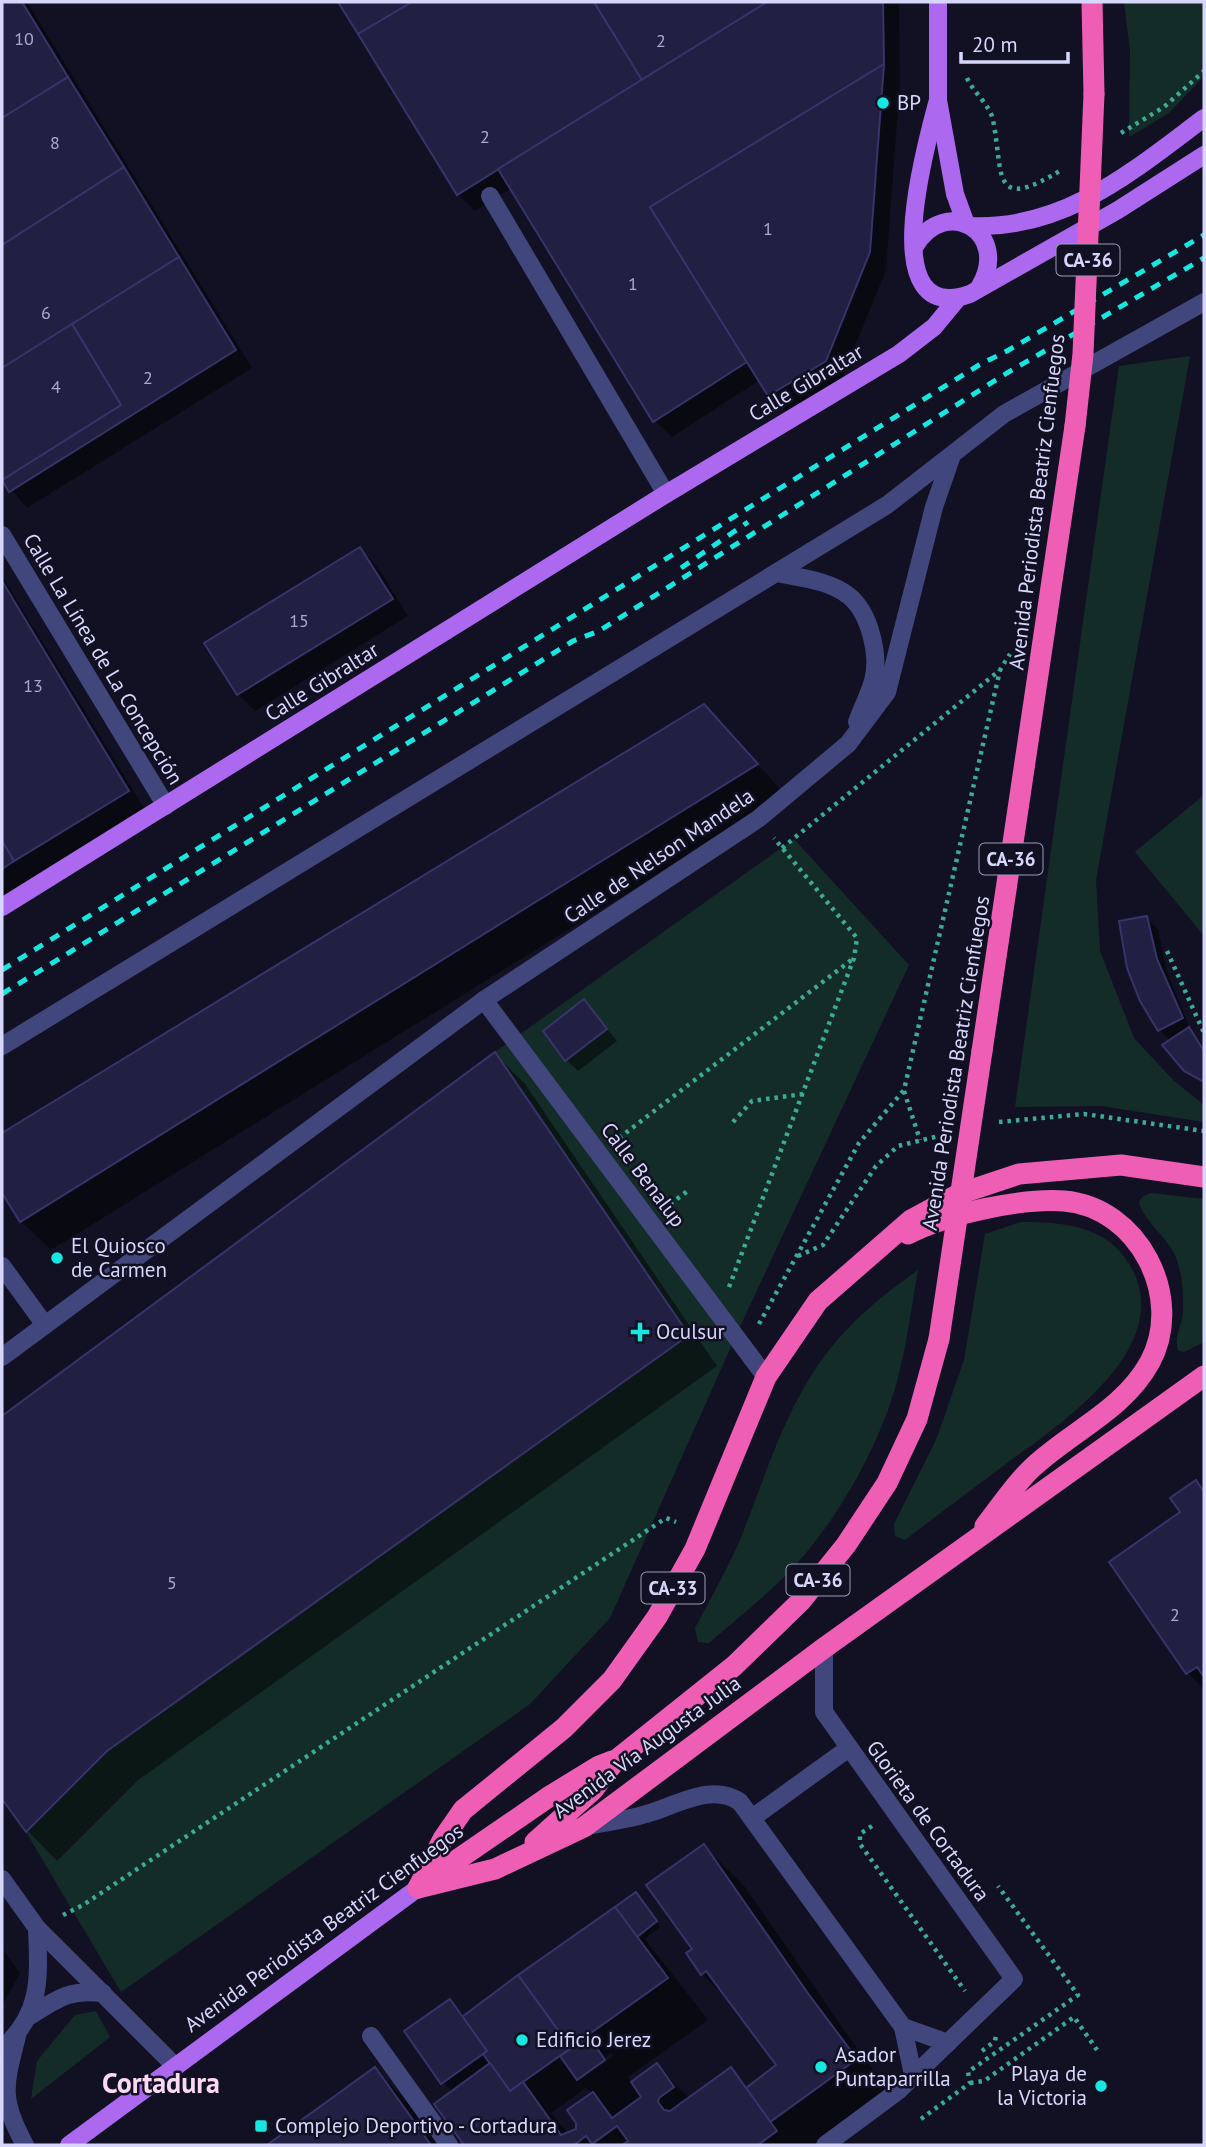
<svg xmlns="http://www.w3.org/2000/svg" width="1206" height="2147" viewBox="0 0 1206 2147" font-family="'PT Sans',sans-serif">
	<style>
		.green { fill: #142c28 }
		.shadow { fill: #0007; fill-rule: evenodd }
		.building { fill: #211f42; stroke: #37336b; stroke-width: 2 }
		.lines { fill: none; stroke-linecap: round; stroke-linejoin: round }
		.path { stroke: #3caa96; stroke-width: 4.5; stroke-dasharray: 3.5 5; stroke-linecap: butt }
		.minor { stroke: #41467d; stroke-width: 18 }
		.major { stroke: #ac69ef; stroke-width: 18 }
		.highway { stroke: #ee5eb5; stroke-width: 21 }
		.rail { stroke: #18e6e0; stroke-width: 5; stroke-dasharray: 10 9; stroke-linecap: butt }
		.highway-bridge { stroke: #ee5eb5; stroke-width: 21 }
		.poi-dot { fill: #18e6e0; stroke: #121123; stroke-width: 2.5 }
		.labels { text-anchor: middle; stroke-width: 5; stroke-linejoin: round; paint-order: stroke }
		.number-label { font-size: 18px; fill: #aaa9cd }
		.shield { fill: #121123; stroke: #9c9cba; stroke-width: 2 }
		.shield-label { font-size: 19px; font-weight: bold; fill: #d7d7fb }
		.poi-label { font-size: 21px; fill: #d7d7fb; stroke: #121123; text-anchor: start }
		.street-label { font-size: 21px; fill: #d7d7fb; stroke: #121123 }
		.district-label { font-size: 28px; font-weight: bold; fill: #fbd9f3; stroke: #121123 }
	</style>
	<rect width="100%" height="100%" fill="#121123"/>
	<g class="green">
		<polygon points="1124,2 1204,2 1204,76 1169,113 1129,137 1130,50"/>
		<polygon points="1190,356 1096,880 1100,951 1134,1038 1174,1081 1204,1105 1204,1122 1101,1106 1015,1107 1119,366"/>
		<polygon points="1204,795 1204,936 1135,852"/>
		<polygon points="794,839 909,965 738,1331 610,1618 530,1704 121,1992 26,1832 107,1751 688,1335 495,1052"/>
		<path d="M1151,1193L1204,1199V1342L1184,1352L1178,1350C1174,1337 1182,1325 1183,1312C1184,1294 1182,1273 1176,1257C1168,1238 1142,1219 1139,1202L1143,1196Z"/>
		<path d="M1021,1222C1065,1222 1110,1226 1132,1269C1175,1350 1056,1427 1003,1466C970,1491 937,1515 905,1540L895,1536L894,1524L936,1440L964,1360L985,1234Z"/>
		<path d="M918,1270C912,1303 908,1337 900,1369C884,1441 834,1529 781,1580C758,1602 733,1622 709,1643L698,1642L695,1628C709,1601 724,1575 737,1547C764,1483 782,1413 824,1357C850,1321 883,1295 918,1270Z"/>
		<polygon points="96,2011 110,2037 31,2099 37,2061 75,2015"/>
	</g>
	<g class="shadow">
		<polygon points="2,2 27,2 252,368 27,508 2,478"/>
		<polygon points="340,2 899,2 900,82 886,270 842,378 786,412 760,380 672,437 655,421 511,188 475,211 458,194"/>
		<polygon points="360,549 377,566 408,616 255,711 238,694 207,644"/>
		<polygon points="2,576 144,808 2,896"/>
		<polygon points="703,706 786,795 51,1250 21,1221 2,1189 2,1135"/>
		<polygon points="1146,918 1158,929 1167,972 1191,1031 1204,1047 1204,1085 1186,1070 1171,1041 1159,1030"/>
		<polygon points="584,1001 617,1041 578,1071 567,1060"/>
		<polygon points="495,1054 525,1084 717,1366 137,1781 57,1861 28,1831 2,1796 2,1418"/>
		<polygon points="1196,1482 1204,1491 1204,1689 1188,1673 1182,1512"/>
		<path d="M704,1846L745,1887L861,2054L805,2094L808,2096L863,2056L897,2101L836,2145H466L436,2104L453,2092L443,2082L450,2001L465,2017L641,1899L660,1927L645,1939L708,2020L628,2077L632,2084L657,2065L690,2099L731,2069L749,2088L778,2066L733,2005L702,1974L694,1949ZM611,2053L613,2056L594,2069V2065ZM586,2088L593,2094L577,2130L570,2135L551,2113Z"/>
		<polygon points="2,1948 20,1973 2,2006"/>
		<polygon points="375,2069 416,2111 440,2145 270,2145"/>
	</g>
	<g class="building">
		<polygon points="2,2 22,2 68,77 2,118"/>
		<polygon points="338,2 412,2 358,34"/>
		<polygon points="412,2 594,2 642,80 457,195 358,34"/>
		<polygon points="594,2 767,2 642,80"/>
		<polygon points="767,2 883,2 884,64 650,207 747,362 653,422 498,169"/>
		<polygon points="884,64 870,252 826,361 768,396 650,207"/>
		<polygon points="68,77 124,167 2,245 2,118"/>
		<polygon points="124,167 179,257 2,369 2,245"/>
		<polygon points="179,257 236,350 9,492 2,480 121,405 72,324"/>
		<polygon points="72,324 121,405 2,480 2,368"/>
		<polygon points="360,547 393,599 237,695 204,643"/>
		<polygon points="2,581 129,791 14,861 2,841"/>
		<polygon points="704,704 758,764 20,1222 2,1193 2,1133"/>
		<polygon points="2,841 14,861 2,869"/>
		<polygon points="1147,916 1157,959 1183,1018 1158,1031 1140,1001 1127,968 1119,921"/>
		<polygon points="584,999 607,1029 565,1061 543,1031"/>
		<polygon points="1189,1027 1204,1051 1204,1082 1184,1071 1162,1045"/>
		<polygon points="495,1052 689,1335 107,1751 26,1832 2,1799 2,1416"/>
		<polygon points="1196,1480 1204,1492 1204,1677 1197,1667 1186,1674 1109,1562 1180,1512 1170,1498"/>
		<polygon points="704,1844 807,1992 857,2059 770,2122 746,2088 776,2065 706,1971 701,1975 686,1953 692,1949 646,1885"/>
		<polygon points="636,1892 657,1921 637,1937 615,1907"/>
		<polygon points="615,1907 668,1978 588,2035 605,2060 577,2080 560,2056 571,2048 518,1975"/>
		<polygon points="518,1975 571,2048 510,2091 483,2054 487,2051 462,2017"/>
		<polygon points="450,1999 487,2051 441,2084 404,2031"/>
		<polygon points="490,2063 510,2091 523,2082 561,2135 576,2129 576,2123 567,2110 593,2092 612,2118 641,2097 631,2082 657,2063 674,2087 659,2098 658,2102 664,2110 670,2111 731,2067 777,2131 758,2145 622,2145 628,2141 617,2126 592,2144 586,2136 574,2145 464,2145 434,2104"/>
		<polygon points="375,2067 431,2145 267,2145"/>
	</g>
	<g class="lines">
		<g class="path">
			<path d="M967,78C973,92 990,105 993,120C1004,175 990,214 1063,169"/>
			<polyline points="1121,133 1164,107 1204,71"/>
			<polyline points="782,848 1000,670 1010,654"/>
			<polyline points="1167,951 1204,1033"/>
			<polyline points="904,1091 920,1140"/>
			<polyline points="733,1122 752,1101 803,1094"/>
			<polyline points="999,1122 1084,1114 1204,1131"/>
			<polyline points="619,1138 854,958"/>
			<polyline points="670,1204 689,1190"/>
			<polyline points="798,1256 823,1245 876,1166 898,1146 943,1135"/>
			<polyline points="729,1287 854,958 857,938 774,838"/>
			<polyline points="759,1324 859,1143 904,1090 1000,670"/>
			<polyline points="872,1826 860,1834 860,1844 965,1991"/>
			<polyline points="63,1915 83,1905 666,1518 676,1522"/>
			<polyline points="982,2051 995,2041 996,2035"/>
			<polyline points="970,2083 984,2081 1074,2017 1097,2050"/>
			<polyline points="921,2119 970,2083 968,2072 1078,1995 998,1886"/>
		</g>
		<g class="minor">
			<polyline points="490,196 666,494"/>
			<polyline points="2,535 166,806"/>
			<path d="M777,573C800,578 829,580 849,596C870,613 880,656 873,681C869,695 862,708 857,722"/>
			<polyline points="484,1000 766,1377"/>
			<polyline points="2,1046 887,505 1004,414 1204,302"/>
			<polyline points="2,1266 45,1325"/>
			<polyline points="2,1357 484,1000 758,819 848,744 887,692 934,507 951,458"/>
			<polyline points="824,1648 824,1712 1014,1979 898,2091 825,2145"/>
			<polyline points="752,1818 849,1748"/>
			<path d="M587,1826C606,1822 627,1820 646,1814C676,1806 711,1782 740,1802L903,2027L913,2075"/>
			<polyline points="2,1879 37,1928 176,2067"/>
			<path d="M30,2016C58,1998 70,1989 103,1993"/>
			<polyline points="903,2027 948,2043"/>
			<path d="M17,2036C4,2087 0,2099 25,2145"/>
			<polyline points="371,2036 449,2145"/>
			<path d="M2,2049C42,2013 39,1979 37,1928"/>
		</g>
		<g class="major">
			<polyline points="938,2 938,100 955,194 966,224"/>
			<path d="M938,100C927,141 873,328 970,294L1118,210L1204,155"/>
			<path d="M971,226C1065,230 1133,171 1204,118"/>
			<path d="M915,246C946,194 1011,233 980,286"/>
			<polyline points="2,907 666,494 899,354 934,327 958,298"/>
			<polyline points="69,2145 418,1888"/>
		</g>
		<g class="highway">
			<polyline points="1092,2 1094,94"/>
			<polyline points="982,1051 1075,426"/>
			<path d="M908,1234C946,1214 1021,1198 1064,1201C1138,1207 1185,1297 1150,1362C1123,1411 1071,1431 1032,1468C1015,1484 1000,1507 985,1526"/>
			<polyline points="535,1842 593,1790 615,1761 734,1666 801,1601 846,1545 887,1483 917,1419 939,1339"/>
			<polyline points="425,1882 550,1796 599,1766 612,1761"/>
			<polyline points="418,1888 443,1839 463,1810 564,1728 612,1680 657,1617 695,1549 766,1377 818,1301 911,1220 959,1194 1019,1174 1121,1165 1204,1177"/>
			<polyline points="418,1888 495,1869 584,1827 824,1648 1204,1376"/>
		</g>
		<g class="rail">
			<polyline points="681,568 748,522"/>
			<polyline points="2,970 979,365 1007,351 1204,235"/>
			<polyline points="2,994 573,641 599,631 1007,373 1204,258"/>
		</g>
		<g class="highway-bridge">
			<polyline points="1075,426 1083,354 1094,94"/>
			<polyline points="939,1339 982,1051"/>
		</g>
	</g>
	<g class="poi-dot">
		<circle cx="883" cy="103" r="7"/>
		<circle cx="57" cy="1258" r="7"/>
		<path d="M636.5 1321.5h7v7h7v7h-7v7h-7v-7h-7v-7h7z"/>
		<circle cx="522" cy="2040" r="7"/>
		<circle cx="821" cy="2067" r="7"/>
		<circle cx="1101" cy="2086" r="7"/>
		<rect x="254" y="2119" width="14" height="14" rx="3.5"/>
	</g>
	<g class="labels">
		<g class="number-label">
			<text x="24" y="45">10</text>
			<text x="661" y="47">2</text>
			<text x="485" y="143">2</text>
			<text x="55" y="149">8</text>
			<text x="768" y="235">1</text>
			<text x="633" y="290">1</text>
			<text x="46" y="319">6</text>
			<text x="148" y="384">2</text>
			<text x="56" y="393">4</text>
			<text x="299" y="627">15</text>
			<text x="33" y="692">13</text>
			<text x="172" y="1589">5</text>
			<text x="1175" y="1621">2</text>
		</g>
		<g class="shield">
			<rect x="1056.5" y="244.5" width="63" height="31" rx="5"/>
			<rect x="979.5" y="843.5" width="63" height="31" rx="5"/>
			<rect x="786.5" y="1564.5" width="63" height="31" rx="5"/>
			<rect x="641.5" y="1572.5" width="63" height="31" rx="5"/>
		</g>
		<g class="shield-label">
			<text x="1088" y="267">CA-36</text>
			<text x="1011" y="866">CA-36</text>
			<text x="818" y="1587">CA-36</text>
			<text x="673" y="1595">CA-33</text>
		</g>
		<g class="poi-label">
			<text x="897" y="110">BP</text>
			<text x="71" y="1253">El Quiosco<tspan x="71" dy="24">de Carmen</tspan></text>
			<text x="656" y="1339">Oculsur</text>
			<text x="536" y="2047">Edificio Jerez</text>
			<text x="835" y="2062">Asador<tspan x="835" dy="24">Puntaparrilla</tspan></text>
			<text x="1087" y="2081" text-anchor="end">Playa de<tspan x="1087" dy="24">la Victoria</tspan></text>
			<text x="275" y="2133">Complejo Deportivo - Cortadura</text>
		</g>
		<g class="street-label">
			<text transform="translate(806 383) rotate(-31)" y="7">Calle Gibraltar</text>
			<text transform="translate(1037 502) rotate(-83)" y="7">Avenida Periodista Beatriz Cienfuegos</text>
			<text transform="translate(103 659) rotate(59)" y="7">Calle La Línea de La Concepción</text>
			<text transform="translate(322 682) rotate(-32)" y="7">Calle Gibraltar</text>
			<text transform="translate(659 856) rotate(-34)" y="7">Calle de Nelson Mandela</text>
			<text transform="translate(956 1063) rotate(-81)" y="7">Avenida Periodista Beatriz Cienfuegos</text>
			<text transform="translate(643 1175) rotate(53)" y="7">Calle Benalup</text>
			<text transform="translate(647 1747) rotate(-36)" y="7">Avenida Vía Augusta Julia</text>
			<text transform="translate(928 1821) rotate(54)" y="7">Glorieta de Cortadura</text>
			<text transform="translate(324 1928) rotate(-36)" y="7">Avenida Periodista Beatriz Cienfuegos</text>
		</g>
		<g class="district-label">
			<text x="161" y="2093">Cortadura</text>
		</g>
	</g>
	<rect width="1206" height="2147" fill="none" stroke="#d7d7fb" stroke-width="7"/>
	<path d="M961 52v10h107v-10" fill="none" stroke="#d7d7fb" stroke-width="3.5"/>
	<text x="972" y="52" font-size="21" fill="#d7d7fb" stroke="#121123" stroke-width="5" paint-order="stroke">20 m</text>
</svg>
